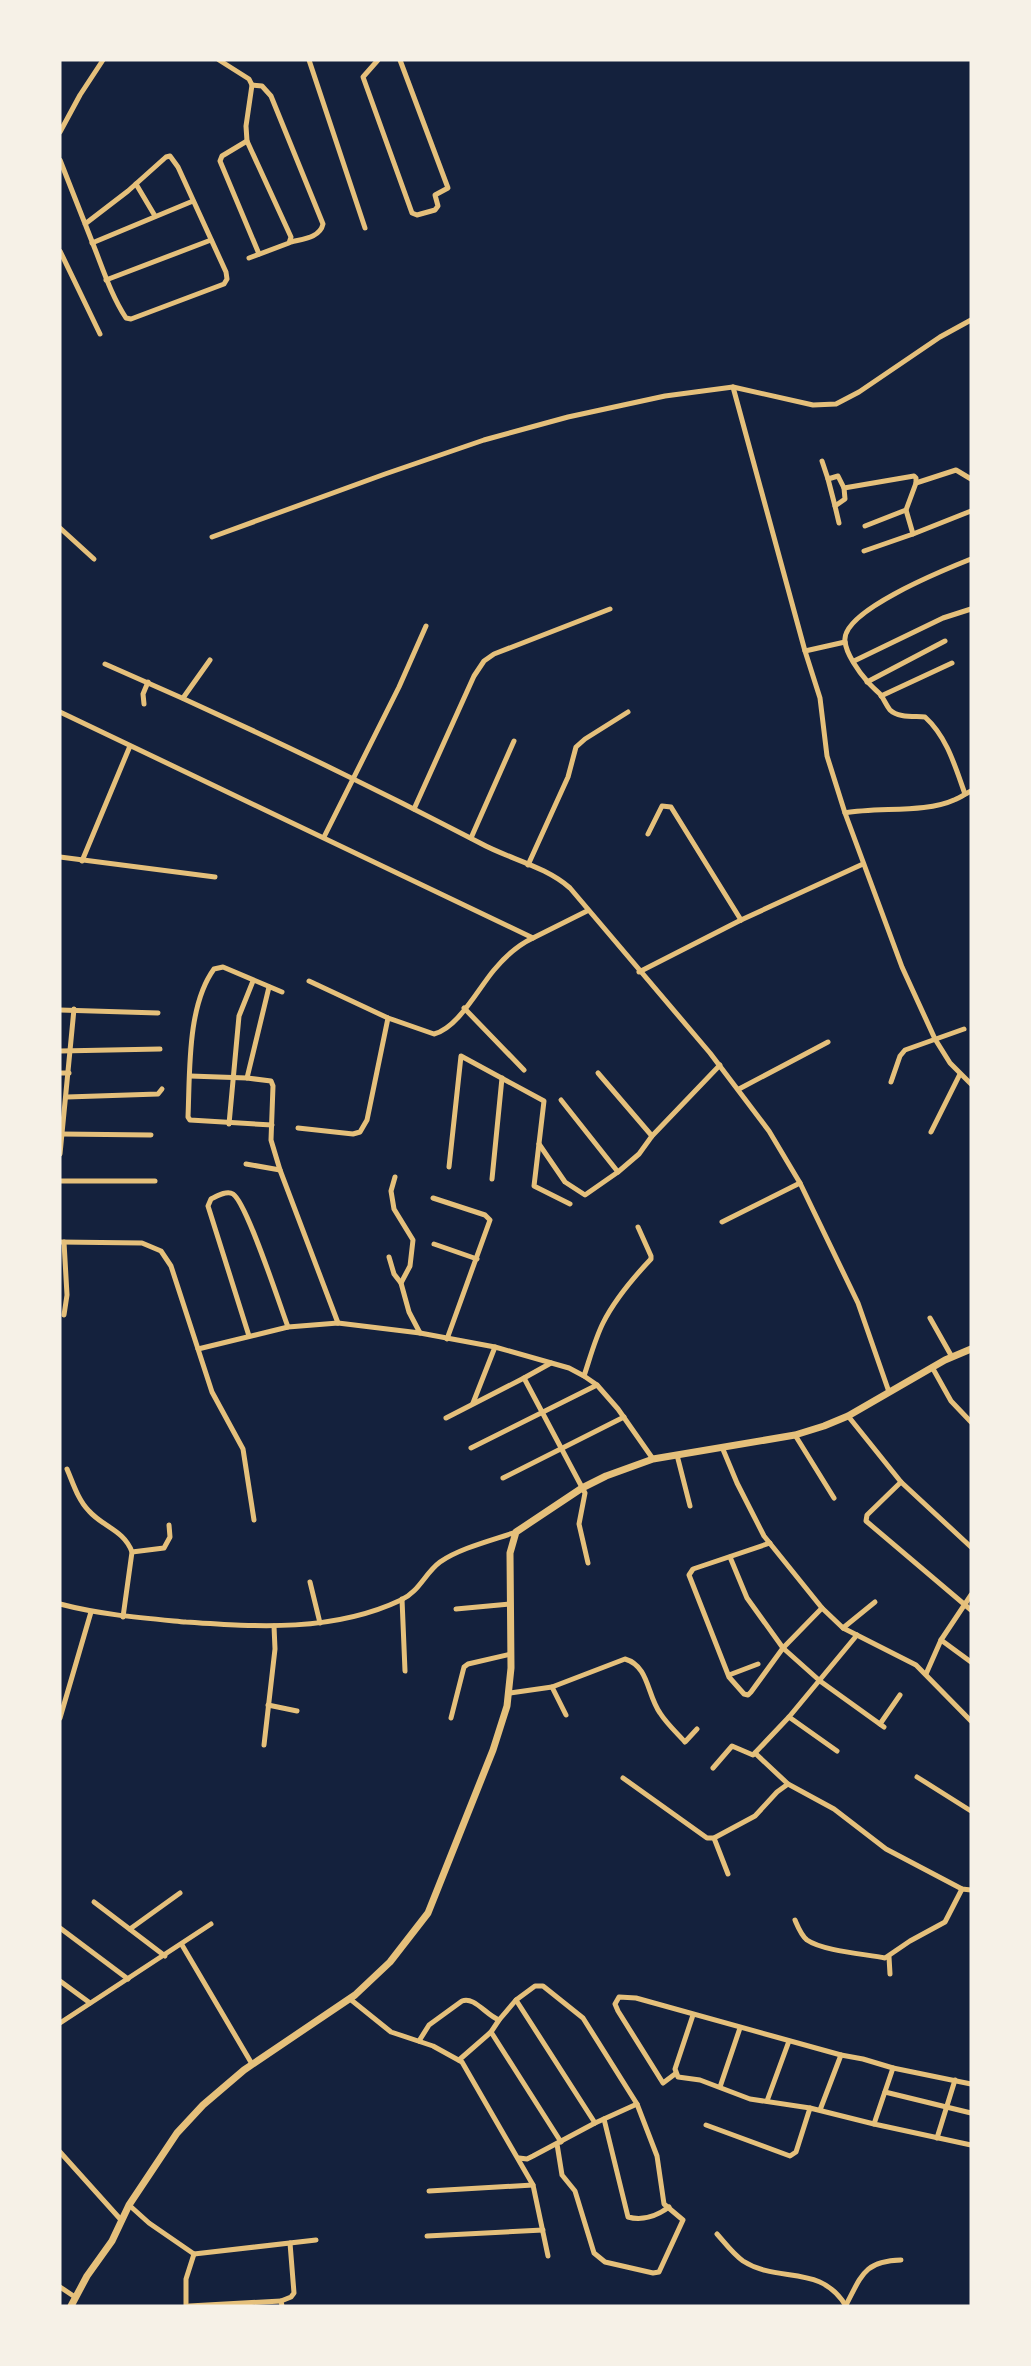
<svg xmlns="http://www.w3.org/2000/svg" width="1031" height="2366" viewBox="0 0 1031 2366" font-family="Quicksand,sans-serif">
	<style>
		.lines { fill: none; stroke-linecap: round; stroke-linejoin: round }
		.minor { stroke: #e5c07b; stroke-width: 5 }
		.tertiary { stroke: #e5c07b; stroke-width: 7 }
	</style>
	<rect width="100%" height="100%" fill="#14213d"/>
	<g class="lines">
		<g class="minor">
			<polyline points="219,60 249,79 252,85 246,126 247,141 291,237 289,243 249,258"/>
			<polyline points="309,60 365,228"/>
			<polyline points="378,60 363,77 412,213 417,215 435,210 438,206 435,195 448,188 400,60"/>
			<path d="M252,85L262,86L271,96L323,224C320,238 302,239 291,242"/>
			<polyline points="60,132 80,95 103,60"/>
			<polyline points="247,141 222,156 220,161 259,254"/>
			<path d="M60,160C71,188 82,216 93,244C103,269 111,295 126,318L131,319L224,284L227,279L226,272L178,167L170,156L166,157L128,191L85,224"/>
			<polyline points="136,184 155,216"/>
			<polyline points="92,243 193,201"/>
			<polyline points="60,251 100,334"/>
			<polyline points="106,280 211,240"/>
			<polyline points="733,387 805,651 820,698 827,756 845,813 902,967 935,1039 950,1063 971,1084"/>
			<polyline points="822,461 828,479 838,476 844,488 914,476 916,478 916,483"/>
			<polyline points="828,479 835,506"/>
			<polyline points="839,523 835,506 845,499 844,488"/>
			<polyline points="865,526 906,510"/>
			<polyline points="60,528 94,559"/>
			<polyline points="913,534 971,511"/>
			<polyline points="212,537 385,474 484,440 568,417 665,396 733,387 813,405 836,404 859,392 940,337 971,320"/>
			<polyline points="864,551 913,534 906,510 916,483 956,470 971,479"/>
			<polyline points="805,651 845,642"/>
			<polyline points="854,661 943,618 971,609"/>
			<path d="M105,664C232,719 357,779 480,843C509,859 545,866 570,888L710,1053L769,1131L800,1183L858,1303L889,1392"/>
			<polyline points="867,682 945,641"/>
			<polyline points="881,696 952,663"/>
			<polyline points="183,698 210,660"/>
			<polyline points="144,704 143,694 148,682"/>
			<polyline points="60,712 533,938 587,911"/>
			<path d="M965,794C955,766 947,737 925,717C914,716 898,718 890,710C886,705 884,699 880,694C876,690 871,686 867,681C859,672 846,654 845,641C841,611 946,569 971,559"/>
			<polyline points="414,809 474,676 484,661 494,654 610,609"/>
			<path d="M845,813C878,807 926,813 954,800C960,798 965,794 971,791"/>
			<polyline points="648,834 662,806 671,807 741,920"/>
			<polyline points="324,837 399,687 426,626"/>
			<polyline points="471,838 514,741"/>
			<polyline points="60,857 215,877"/>
			<polyline points="82,861 130,746"/>
			<polyline points="528,865 568,777 576,747 585,739 628,712"/>
			<polyline points="639,972 741,920 863,864"/>
			<path d="M309,981L388,1018L434,1034C458,1028 478,989 494,970C504,958 518,945 533,938"/>
			<polyline points="464,1008 524,1070"/>
			<polyline points="60,1010 158,1013"/>
			<polyline points="60,1051 160,1049"/>
			<polyline points="60,1073 69,1073"/>
			<polyline points="598,1073 652,1136"/>
			<polyline points="190,1076 247,1078 271,1081 273,1086 271,1140 280,1170"/>
			<polyline points="247,1078 269,987"/>
			<polyline points="891,1082 900,1056 905,1050 964,1029"/>
			<polyline points="739,1089 828,1042"/>
			<polyline points="67,1097 158,1094 162,1089"/>
			<polyline points="561,1100 618,1172"/>
			<polyline points="229,1124 239,1016 253,981"/>
			<path d="M272,1125L190,1120L188,1117C190,1072 187,1006 214,969L223,967L282,992"/>
			<polyline points="298,1128 353,1134 360,1132 367,1120 388,1018"/>
			<polyline points="931,1132 960,1074"/>
			<polyline points="61,1134 151,1135"/>
			<polyline points="539,1144 565,1182 585,1195 618,1172 639,1154 652,1136 720,1065"/>
			<polyline points="60,1154 74,1009"/>
			<polyline points="246,1164 280,1170 338,1323"/>
			<polyline points="449,1167 461,1056 544,1101 534,1186 570,1204"/>
			<polyline points="395,1177 391,1191 394,1209 413,1240 410,1266 401,1283 409,1312 420,1333"/>
			<polyline points="492,1179 502,1078"/>
			<polyline points="60,1181 155,1181"/>
			<polyline points="433,1198 485,1215 490,1220 447,1339"/>
			<polyline points="722,1222 800,1183"/>
			<polyline points="60,1242 142,1243 161,1251 171,1266 212,1392 243,1449 254,1520"/>
			<polyline points="434,1244 477,1259"/>
			<polyline points="389,1257 394,1274 401,1283"/>
			<polyline points="64,1315 67,1295 64,1242"/>
			<polyline points="930,1318 952,1357"/>
			<path d="M249,1336L208,1206L211,1199C217,1196 227,1190 233,1194C247,1203 280,1306 288,1327"/>
			<polyline points="198,1349 288,1327 338,1323 420,1333 495,1347 569,1368 584,1376 597,1385 618,1409 653,1459"/>
			<polyline points="932,1367 951,1401 971,1422"/>
			<path d="M584,1376C590,1358 595,1339 603,1323C615,1299 633,1278 651,1259V1256L638,1227"/>
			<polyline points="524,1378 551,1363"/>
			<polyline points="473,1403 495,1347"/>
			<polyline points="848,1416 901,1482 971,1547"/>
			<polyline points="446,1418 524,1378 585,1493 579,1524 588,1563"/>
			<polyline points="795,1435 834,1498"/>
			<polyline points="722,1447 737,1483 764,1536 822,1608 843,1628 916,1665 971,1721"/>
			<polyline points="471,1448 597,1385"/>
			<polyline points="677,1455 690,1506"/>
			<path d="M67,1469C73,1483 78,1500 89,1511C103,1527 124,1530 132,1552L123,1617"/>
			<polyline points="503,1478 624,1417"/>
			<polyline points="901,1482 867,1515 866,1521 971,1610"/>
			<polyline points="770,1543 693,1569 689,1575 729,1677 744,1694 748,1695 751,1692 783,1648 822,1608"/>
			<polyline points="132,1552 164,1548 170,1537 169,1525"/>
			<polyline points="730,1557 747,1598 783,1648 820,1681 884,1727"/>
			<polyline points="310,1582 320,1623"/>
			<polyline points="402,1599 405,1671"/>
			<path d="M60,1604C102,1615 143,1618 186,1622C258,1627 334,1632 401,1600C419,1592 425,1573 440,1562C460,1548 493,1540 516,1532"/>
			<polyline points="456,1609 510,1604"/>
			<polyline points="843,1628 875,1602"/>
			<polyline points="941,1640 971,1662"/>
			<polyline points="926,1674 941,1640 971,1595"/>
			<polyline points="729,1675 758,1664"/>
			<polyline points="552,1687 566,1715"/>
			<path d="M510,1693L552,1687L625,1659C649,1666 647,1695 660,1713C667,1724 677,1733 685,1742L697,1729"/>
			<polyline points="268,1705 297,1711"/>
			<polyline points="60,1718 91,1612"/>
			<polyline points="451,1718 464,1667 468,1664 511,1654"/>
			<polyline points="880,1724 900,1695"/>
			<polyline points="264,1745 275,1649 274,1626"/>
			<polyline points="837,1751 789,1717 857,1635"/>
			<polyline points="755,1753 788,1784"/>
			<polyline points="713,1768 732,1746 753,1755 789,1717"/>
			<polyline points="917,1777 971,1811"/>
			<polyline points="623,1778 707,1838 714,1838 755,1816 777,1792 788,1784 834,1809 886,1849 962,1889 971,1890"/>
			<polyline points="714,1838 728,1874"/>
			<polyline points="94,1902 165,1956"/>
			<path d="M795,1920C798,1927 801,1935 807,1940C823,1951 865,1954 885,1958L910,1941L945,1922L962,1889"/>
			<polyline points="60,1928 128,1979"/>
			<polyline points="130,1929 180,1893"/>
			<polyline points="182,1945 252,2064"/>
			<polyline points="889,1957 890,1974"/>
			<polyline points="60,1981 90,2003"/>
			<polyline points="350,1999 391,2032 433,2046 462,2062 533,2185 548,2256"/>
			<polyline points="516,2000 595,2123"/>
			<polyline points="693,2015 675,2069 678,2077 700,2080 750,2099 810,2108"/>
			<polyline points="60,2023 211,1924"/>
			<polyline points="491,2032 561,2142"/>
			<path d="M419,2041L429,2025L462,2001C474,1996 486,2015 499,2020L516,2000L535,1986H543L583,2018L637,2104L657,2156L664,2204L683,2220L659,2272L653,2273L605,2262L594,2253L575,2191L562,2175L557,2144"/>
			<polyline points="841,2055 863,2059 893,2068"/>
			<polyline points="459,2060 491,2032 499,2020"/>
			<polyline points="675,2074 663,2083 618,2011 615,2004 619,1997 636,1998 841,2055 820,2110"/>
			<polyline points="971,2084 893,2068 874,2124 971,2145"/>
			<polyline points="720,2087 740,2028"/>
			<polyline points="885,2092 971,2113"/>
			<polyline points="767,2101 789,2041"/>
			<path d="M604,2119L628,2217C642,2221 657,2216 669,2207"/>
			<polyline points="706,2125 790,2156 796,2152 810,2108 874,2124"/>
			<polyline points="937,2138 955,2080"/>
			<polyline points="60,2152 122,2221"/>
			<polyline points="519,2158 527,2159 533,2156 595,2123 637,2104"/>
			<polyline points="429,2191 533,2185"/>
			<polyline points="129,2205 149,2223 194,2254 316,2240"/>
			<path d="M717,2234C725,2243 733,2254 743,2261C779,2284 820,2263 846,2306"/>
			<polyline points="427,2236 543,2230"/>
			<polyline points="60,2287 75,2297"/>
			<path d="M846,2305C862,2275 864,2261 901,2260"/>
			<polyline points="186,2306 186,2279 194,2254"/>
			<polyline points="189,2306 281,2301"/>
			<polyline points="282,2306 281,2301 291,2297 294,2293 290,2243"/>
		</g>
		<polyline class="tertiary" points="71,2306 87,2276 112,2241 129,2205 177,2133 203,2105 244,2070 355,1995 390,1962 428,1913 493,1750 507,1706 511,1668 510,1553 516,1532 582,1488 606,1476 653,1459 795,1435 824,1426 848,1416 945,1360 971,1349"/>
	</g>
	<rect width="1031" height="2366" fill="none" stroke="#f6f1e7" stroke-width="123"/>
</svg>
